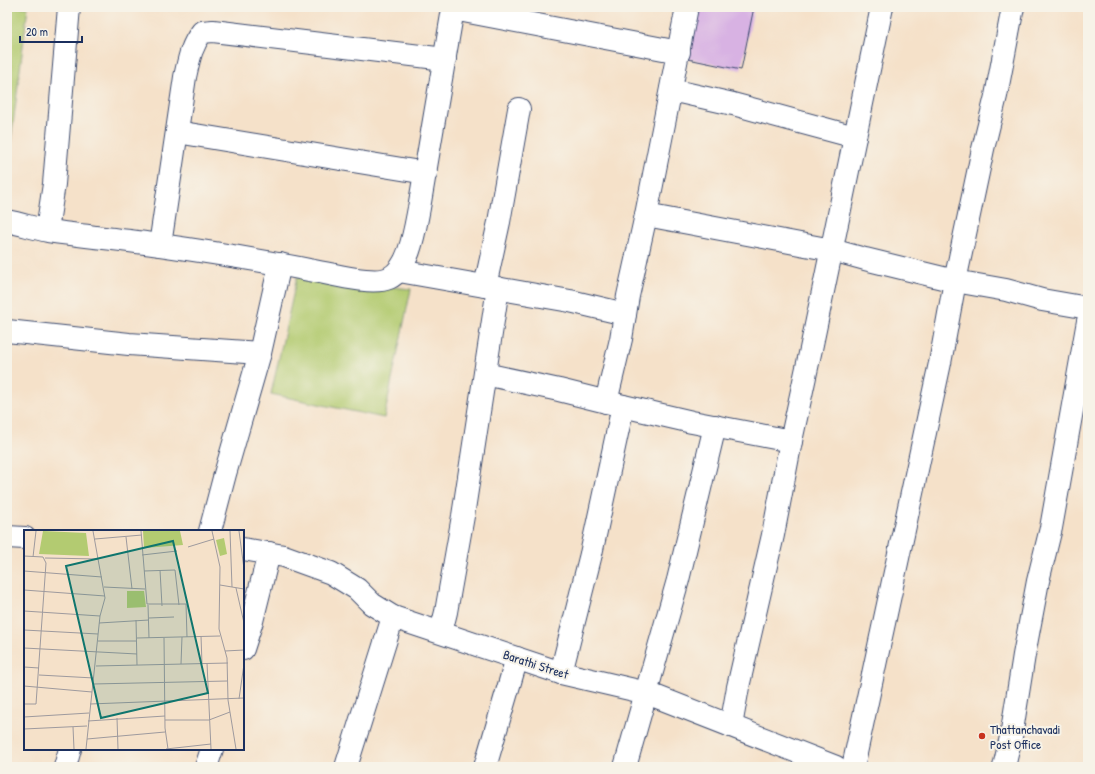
<svg xmlns="http://www.w3.org/2000/svg" width="1095" height="774" viewBox="0 0 1095 774" font-family="'Patrick Hand',sans-serif">
	<style>
		.park { fill: #b3cb71; stroke: #677d68 }
		.building { fill: #d8b2e3 }
		.lines { fill: none; stroke-linecap: round; stroke-linejoin: round }
		.minor-casing { stroke: #3c4a6e; stroke-width: 24 }
		.minor { stroke: #fff; stroke-width: 22 }
		.poi-dot { fill: #c8321e; stroke: #f7f3e8; stroke-width: 1.5 }
		.labels { text-anchor: middle; stroke-width: 4; stroke-linejoin: round; paint-order: stroke }
		.street-label { font-size: 13px; fill: #1b2f5e; stroke: #f7f3e8 }
		.poi-label { font-size: 13px; fill: #1b2f5e; stroke: #f7f3e8; text-anchor: start }
		.inset-road { fill: none; stroke: #9e9a9e; stroke-width: 1 }
		.view { fill: #0f766e; fill-opacity: 0.15; stroke: #0f766e; stroke-width: 2 }
		.inset-edge { fill: none; stroke: #1b2f5e; stroke-width: 2 }
	</style>
	<rect width="100%" height="100%" fill="#f7f3e8"/>
	<filter id="ink" filterUnits="userSpaceOnUse"><feTurbulence type="fractalNoise" baseFrequency=".025" numOctaves="2"/><feDisplacementMap in="SourceGraphic" scale="8" xChannelSelector="R" yChannelSelector="G"/><feConvolveMatrix kernelMatrix="1 2 1 2 8 2 1 2 1" color-interpolation-filters="sRGB"/></filter>
	<filter id="wash" filterUnits="userSpaceOnUse"><feTurbulence type="fractalNoise" baseFrequency=".012" numOctaves="4" result="noise"/><feDisplacementMap in="SourceGraphic" scale="16" xChannelSelector="R" yChannelSelector="G"/><feGaussianBlur stdDeviation="0.9" result="paint"/><feColorMatrix in="noise" values="0 0 0 0 0 0 0 0 0 0 0 0 0 0 0 0 0 1.4 0 .05"/><feComposite in="paint" operator="in"/></filter>
	<g filter="url(#wash)">
		<rect width="100%" height="100%" fill="#f5e1c9"/>
		<g class="park">
			<polygon points="7,7 28,7 7,171"/>
			<polygon points="297,277 411,289 384,418 271,394"/>
		</g>
		<g id="blocks">
			<polygon class="building" points="698,7 754,7 741,70 688,59"/>
		</g>
	</g>
	<g filter="url(#ink)">
		<use href="#blocks" fill-opacity="0" stroke="#3c4a6e" stroke-width="1"/>
		<g class="lines">
			<defs>
				<g id="minor">
					<polyline points="671,90 733,104 855,137"/>
					<polyline points="177,132 426,173"/>
					<polyline points="646,215 832,250 865,259 955,281 1006,290 1042,300 1088,308"/>
					<path d="M7,221C21,224 34,228 48,231C85,236 123,240 160,245C209,252 260,260 309,270C328,273 372,286 389,278C410,268 415,228 419,208L453,9L679,52"/>
					<polyline points="47,230 54,184 69,7"/>
					<path d="M160,245L185,77C189,59 191,46 202,32L213,31L445,59"/>
					<polyline points="399,271 570,301 625,314"/>
					<polyline points="485,286 499,222 519,109"/>
					<polyline points="7,331 129,344 260,353"/>
					<polyline points="485,374 559,390 623,406 692,422 791,441"/>
					<polyline points="606,402 621,339 628,296 646,215 687,7"/>
					<polyline points="210,531 225,474 260,353 280,264"/>
					<polyline points="7,537 25,538"/>
					<polyline points="243,549 284,556 331,573 357,589 372,604 393,617 561,673 647,693 836,767"/>
					<polyline points="441,632 446,612 463,516 498,288"/>
					<polyline points="243,649 252,621 269,553"/>
					<polyline points="561,673 591,554 623,406"/>
					<polyline points="731,726 738,687 773,535 791,441 811,349 882,7"/>
					<polyline points="65,767 70,749"/>
					<polyline points="206,767 212,749"/>
					<polyline points="346,767 393,617"/>
					<polyline points="485,767 517,658"/>
					<polyline points="625,767 678,580 715,426"/>
					<polyline points="853,767 940,363 955,281 983,149 996,96 1013,7"/>
					<polyline points="1004,767 1011,737 1024,655 1038,581 1051,528 1088,321"/>
				</g>
			</defs>
			<use href="#minor" class="minor-casing"/>
			<use href="#minor" class="minor"/>
		</g>
	</g>
	<circle class="poi-dot" cx="982" cy="736" r="4"/>
	<g class="labels">
		<g class="street-label">
			<text transform="translate(536 664) rotate(18)" y="5">Barathi Street</text>
		</g>
		<g class="poi-label">
			<text x="990" y="734">Thattanchavadi<tspan x="990" dy="15">Post Office</tspan></text>
		</g>
	</g>
	<g transform="translate(24 530)">
		<rect width="220" height="220" fill="#f5e1c9"/>
		<path d="M19,1L62,3L65,26L15,24ZM119,1H156L159,15L120,18ZM200,8L203,24L196,26L192,10ZM103,61H120L122,77L103,78Z" fill="#b3cb71"/>
		<path class="inset-road" d="M117,1L123,74H162L163,107M188,1L196,37L195,99L203,128L204,170L212,219M206,1L208,57M215,1L220,39M102,7L108,59M71,9L118,5M164,17L190,9M118,25L153,21M0,26L19,27L22,33L12,174H0M9,27L12,1M21,28L74,29M136,40L138,76M0,41L78,47M120,41L151,40L155,75M196,55L220,59M80,57L121,59M212,58L220,93M0,60L81,66M124,75L125,108M0,81L76,86M125,88L150,87M112,90L113,135M75,93L125,90M0,100L74,104M177,106L178,134M113,108L196,106M140,108L141,198L144,219M74,111H112M0,118L113,124M201,121L220,120M183,133L187,219M157,134L158,107M72,136L204,133M0,137L15,138M15,145L70,148M69,154L203,151M0,156L68,162M215,169L220,134M66,174L220,168M0,187L65,183M93,188L94,219M141,190H185L206,182M64,191L141,186M49,197L50,219M0,199L63,196M63,209L141,202M62,219L76,86L81,68L69,1M142,219L187,214"/>
		<path class="view" d="M149,11L184,163L77,188L42,36Z"/>
		<rect width="220" height="220" class="inset-edge"/>
	</g>
	<rect width="1095" height="774" fill="none" stroke="#f7f3e8" stroke-width="24"/>
	<path d="M20 36v6h62v-6" fill="none" stroke="#1b2f5e" stroke-width="2"/>
	<text x="26" y="36" font-size="12" fill="#1b2f5e" stroke="#f7f3e8" stroke-width="3" paint-order="stroke">20 m</text>
</svg>
